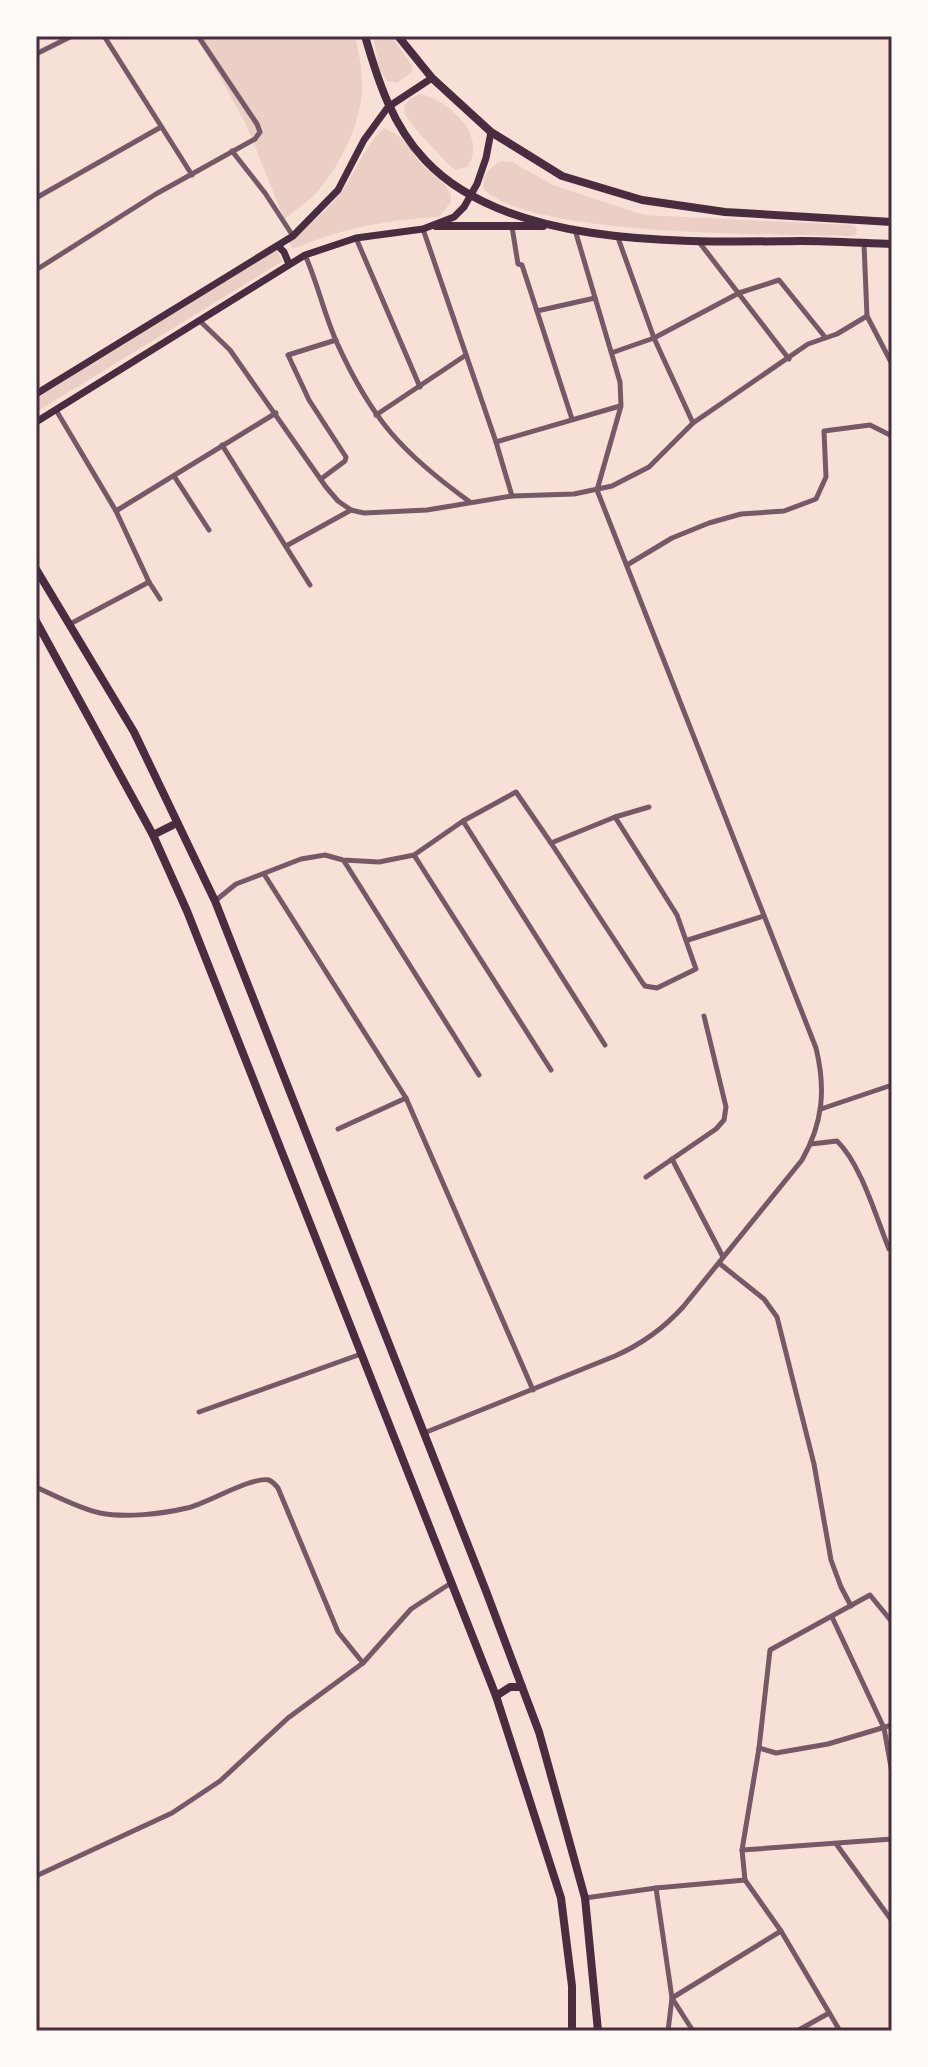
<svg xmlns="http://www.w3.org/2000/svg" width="928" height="2067" viewBox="0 0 928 2067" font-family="'Roboto Condensed',sans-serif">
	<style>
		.green { fill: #ebcfc5 }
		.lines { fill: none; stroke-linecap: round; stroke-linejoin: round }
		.minor { stroke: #755966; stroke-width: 5 }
		.secondary { stroke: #4a2c40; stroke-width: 7 }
		.primary { stroke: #4a2c40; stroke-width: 8 }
		.neatline { fill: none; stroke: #4a2c40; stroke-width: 3 }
	</style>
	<rect width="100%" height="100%" fill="#f7e1d7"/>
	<g class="green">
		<path d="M197,36H355C359,54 363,72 362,91C360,125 340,166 317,192C308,202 295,210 284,219L246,124Z"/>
		<polygon points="373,36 391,36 412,65 412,72 397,83 387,81 380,70"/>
		<path d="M420,94C448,99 489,137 467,167L455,170L448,164L418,132L405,114L404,106L410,99Z"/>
		<path d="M384,128C410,138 411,157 430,172C442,183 443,179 451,195V202L439,217C388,219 340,229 293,249L288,241C306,227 325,213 339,195C356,174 364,145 384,128Z"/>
		<path d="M502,161L512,162L553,185L644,215L852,225L856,228L857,234L851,236C779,234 529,237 484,189C481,176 490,166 502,161Z"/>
		<polygon points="276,250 283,261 36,412 36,399"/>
	</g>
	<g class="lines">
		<g class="minor">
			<polyline points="104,36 192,175"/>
			<polyline points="36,54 72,36"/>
			<polyline points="232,151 265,193 293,236"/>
			<polyline points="36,198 161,127"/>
			<polyline points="512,227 518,264 522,265 572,419"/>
			<polyline points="423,229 496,442 512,496"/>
			<polyline points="617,235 654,338 693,423"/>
			<polyline points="356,238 420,387"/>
			<polyline points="699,242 789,359"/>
			<polyline points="864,244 867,316 892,364"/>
			<path d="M305,255C318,284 324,314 337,343C372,420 402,453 470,502"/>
			<polyline points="36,270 156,194 255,139 260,132 257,124 198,36"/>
			<polyline points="537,311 595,298"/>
			<polyline points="201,322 230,350 326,487 338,501 351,510 364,513 427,510 512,496 574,494 612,486 649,467 693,423 808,344 837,334 867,316"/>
			<polyline points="614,352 654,338 739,293 779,280 825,337"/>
			<polyline points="56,410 116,511 149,582 160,599"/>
			<polyline points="376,415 466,355"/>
			<polyline points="496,442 620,406"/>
			<polyline points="222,445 310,585"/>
			<polyline points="174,476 209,530"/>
			<polyline points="321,479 345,461 346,457 309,400 288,355 336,340"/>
			<polyline points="116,511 276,413"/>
			<polyline points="286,546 351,510"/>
			<polyline points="627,565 672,538 709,523 741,514 784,511 816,499 826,477 824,431 870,425 892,436"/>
			<polyline points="70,624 149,582"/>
			<polyline points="463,821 605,1045"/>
			<polyline points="551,843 642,982 645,986 657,988 696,969 677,915 615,817"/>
			<polyline points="414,855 551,1070"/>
			<polyline points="344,861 479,1075"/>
			<polyline points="264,874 406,1098 533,1390"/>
			<polyline points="215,901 236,884 301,859 325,855 343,860 379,862 414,855 463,821 516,792 551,843 615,817 649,807"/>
			<polyline points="688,940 764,916"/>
			<polyline points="821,1109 892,1085"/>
			<polyline points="338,1129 406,1098"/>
			<path d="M811,1144L837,1141C861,1164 876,1217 889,1249L892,1250"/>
			<polyline points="672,1159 723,1257"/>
			<polyline points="646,1177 716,1129 724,1120 726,1107 704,1016"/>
			<polyline points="719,1263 764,1299 777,1317 814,1464 831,1560 841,1587 851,1606"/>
			<polyline points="199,1412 361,1354"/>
			<path d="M424,1433L615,1356C642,1344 664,1328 683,1307L802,1160C823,1123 826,1089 816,1048L597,490L621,406L620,382L575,230"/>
			<path d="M36,1487C56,1496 78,1508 100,1513C125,1518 162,1514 187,1508C206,1504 252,1476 269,1480C273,1482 275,1484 278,1488L338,1632L363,1663"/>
			<polyline points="832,1617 884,1728 892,1773"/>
			<polyline points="759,1748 776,1753 828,1744 892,1725"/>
			<polyline points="837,1845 892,1921"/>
			<polyline points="742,1850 892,1839"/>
			<polyline points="36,1876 172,1813 220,1781 288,1718 363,1663 411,1609 451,1583"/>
			<polyline points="745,1880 781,1931 840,2031"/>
			<polyline points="656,1888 672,1998 668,2031"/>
			<polyline points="585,1898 656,1888 745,1880 742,1850 759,1748 770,1650 870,1595 892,1622"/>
			<polyline points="693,2031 672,1998 781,1931"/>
			<polyline points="797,2031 829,2013"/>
		</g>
		<g class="secondary">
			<polyline points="278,246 284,252 289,264"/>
			<polyline points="36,394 293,236 338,190 364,140 388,107 432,78"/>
			<polyline points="36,422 305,255 356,238 423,229 454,217 464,207 477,184 486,158 491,132"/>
		</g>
		<g class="primary">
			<path d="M365,36C378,81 392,125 425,160C508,249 688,242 801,241C831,241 862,243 892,244"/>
			<polyline points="398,36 432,78 491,132 562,176 642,200 725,212 892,222"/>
			<polyline points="436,226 543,226"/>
			<polyline points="36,569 134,732 215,901 486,1591 539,1732 585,1898 598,2031"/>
			<polyline points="36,621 153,835 187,911 496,1696 561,1898 572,1986 572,2031"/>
			<polyline points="153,835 177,823"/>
			<polyline points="496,1696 510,1687 522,1687"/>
		</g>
	</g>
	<rect width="928" height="2067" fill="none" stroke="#fffaf5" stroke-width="76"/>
	<rect x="38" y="38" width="852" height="1991" class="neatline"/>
</svg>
